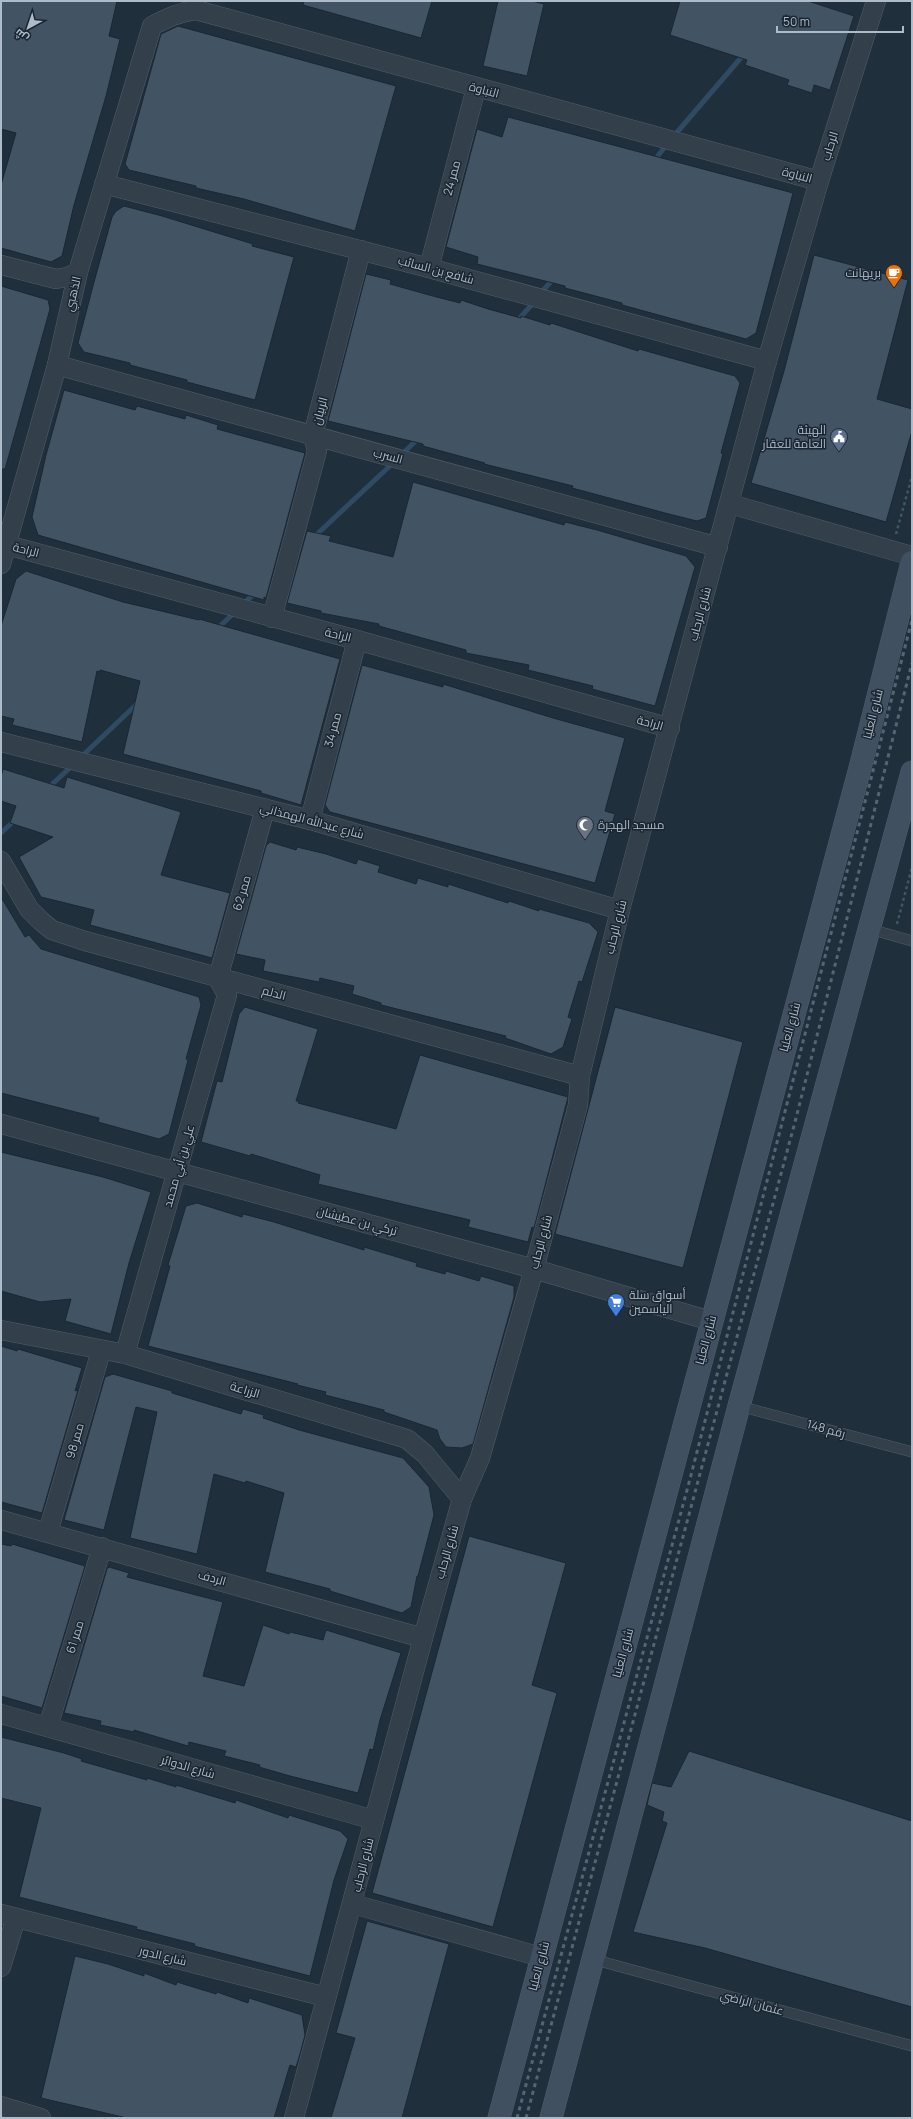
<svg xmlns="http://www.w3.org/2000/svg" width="913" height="2119" viewBox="0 0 913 2119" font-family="Manrope,Cairo,sans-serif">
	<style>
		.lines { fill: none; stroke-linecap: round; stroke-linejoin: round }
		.stream { stroke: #2f4b63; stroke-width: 5 }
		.building { fill: #425463; stroke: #1b2733 }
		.service-casing { stroke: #515e6a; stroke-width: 11 }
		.minor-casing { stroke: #515e6a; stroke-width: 20 }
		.secondary-casing { stroke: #515e6a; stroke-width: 23 }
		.path { stroke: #3f595a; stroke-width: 2.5; stroke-dasharray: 3 3; stroke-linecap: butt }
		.service { stroke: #33404c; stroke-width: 10 }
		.minor { stroke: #33404c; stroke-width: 19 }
		.secondary { stroke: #415060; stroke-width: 22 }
		.rail { stroke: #556574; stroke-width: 3; stroke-dasharray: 4 4; stroke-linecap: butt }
		.labels { text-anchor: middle; stroke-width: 3; stroke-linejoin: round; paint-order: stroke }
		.street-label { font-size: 12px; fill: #aebbc8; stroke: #192531 }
		.poi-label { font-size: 12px; fill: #aebbc8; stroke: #192531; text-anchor: end }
	</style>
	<rect width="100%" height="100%" fill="#1f2f3c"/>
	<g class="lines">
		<g class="stream">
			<polyline points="673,137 745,53"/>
			<polyline points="653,162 668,143"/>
			<polyline points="540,294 554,278"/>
			<polyline points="518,320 535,301"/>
			<polyline points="401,455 419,438"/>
			<polyline points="314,537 393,463"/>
			<polyline points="243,604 256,592"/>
			<polyline points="217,629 236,611"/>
			<polyline points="80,758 138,703"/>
			<polyline points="48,788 73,765"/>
			<polyline points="1,833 16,819"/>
		</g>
	</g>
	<g class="building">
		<polygon points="1,1 117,1 109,36 120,39 106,96 74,205 62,256 51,262 1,248 1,185 16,133 1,129"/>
		<polygon points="304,1 432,1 421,38 303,5"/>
		<polygon points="498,1 532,1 544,4 527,76 483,66"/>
		<polygon points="680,1 808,1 854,16 830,90 814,85 812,93 787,85 789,80 745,65 747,60 670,35"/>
		<polygon points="178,26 396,86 355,231 244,199 196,188 196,186 129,170 125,164 161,34"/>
		<polygon points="508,117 793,193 756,333 746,339 622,305 622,303 565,288 565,286 477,264 478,257 446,247 477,129 502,137"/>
		<polygon points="124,206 162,216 253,244 252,246 294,257 255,400 187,382 187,380 130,365 130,363 84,352 78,343 94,282 112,217 116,211"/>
		<polygon points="814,255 908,280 877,399 912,409 912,431 886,522 751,483 784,371"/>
		<polygon points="366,274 391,280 390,284 429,295 460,303 461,300 488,309 521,318 521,316 550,325 551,323 638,351 639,349 735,376 740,383 721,453 723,454 706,518 697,521 665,513 572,488 573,486 484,464 485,463 423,446 423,444 328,421"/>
		<polygon points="1,286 48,300 50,309 5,469 1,469"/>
		<polygon points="64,390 135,410 137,406 185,419 186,415 218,425 217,429 305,453 266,598 264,597 264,600 38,535 32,517 46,455"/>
		<polygon points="413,482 564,525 565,522 597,530 686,556 695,567 655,706 592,689 593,686 528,670 529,665 466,653 466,650 379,626 379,624 321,613 321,611 287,603 307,531 331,536 329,541 393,557"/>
		<polygon points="26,571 123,602 199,620 199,619 340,659 301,805 261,793 261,791 123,754 140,681 100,670 100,672 97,671 82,742 12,725 14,719 1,716 1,626 16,579"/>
		<polygon points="362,665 443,687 443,684 553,718 625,738 605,811 615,814 595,883 330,812 325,805"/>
		<polygon points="3,769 64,788 67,777 181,812 161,875 230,893 212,958 90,925 94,910 41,897 19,857 53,837 10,823 16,806 1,801 1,777"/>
		<polygon points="270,842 296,850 297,847 326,854 356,864 358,859 380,866 378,872 416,884 418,878 448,887 448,884 508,903 509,901 539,911 539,909 589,923 598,932 582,982 579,981 568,1017 572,1019 563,1047 551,1054 505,1038 506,1036 381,1005 381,1003 352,994 354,986 320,978 319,982 263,971 265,960 236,954 266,846"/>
		<polygon points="1,897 25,937 29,935 41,949 199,997 201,1005 186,1059 188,1060 169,1134 159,1139 98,1122 99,1118 1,1093"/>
		<polygon points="245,1007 318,1029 296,1101 299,1101 298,1103 396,1129 420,1055 568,1097 534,1228 532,1227 528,1242 468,1227 470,1220 318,1184 320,1175 251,1154 250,1156 201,1142 217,1081 222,1082 239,1014"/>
		<polygon points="615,1007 743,1042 683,1268 555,1234"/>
		<polygon points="1,1152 103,1177 151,1192 129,1263 111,1334 65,1321 71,1299 40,1302 1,1291"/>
		<polygon points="197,1203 242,1217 243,1214 274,1222 364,1250 364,1247 417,1263 416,1266 445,1274 446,1271 479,1281 481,1276 514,1286 514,1297 473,1444 462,1448 446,1447 440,1439 437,1430 384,1412 384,1410 325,1395 326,1392 297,1385 298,1384 148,1346 170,1266 168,1265 186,1206"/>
		<polygon points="1,1346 17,1351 18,1349 82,1368 75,1391 78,1390 42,1513 1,1502"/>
		<polygon points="113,1374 172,1391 172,1393 241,1414 243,1409 264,1415 263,1418 299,1430 403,1458 429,1487 434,1515 418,1576 417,1576 411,1607 402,1613 330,1591 330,1589 265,1572 284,1493 246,1481 245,1483 214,1474 197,1554 130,1538 157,1412 136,1407 104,1530 64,1520 105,1377"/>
		<polygon points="469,1536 566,1563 532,1685 557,1693 493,1927 372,1893"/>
		<polygon points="1,1544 11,1546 12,1544 85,1566 42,1708 1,1696"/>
		<polygon points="109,1567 129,1573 127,1577 223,1602 203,1676 244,1686 263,1625 289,1634 290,1632 323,1640 326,1630 401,1653 380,1720 373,1750 370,1749 358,1793 290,1776 259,1767 260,1765 224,1756 226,1751 189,1742 188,1746 134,1730 134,1732 100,1725 101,1721 64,1713 107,1569"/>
		<polygon points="1,1737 64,1753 82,1759 81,1761 147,1780 147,1778 176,1787 176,1785 235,1803 236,1800 288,1818 289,1815 340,1831 348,1839 334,1880 310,1976 194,1946 195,1944 136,1929 137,1927 19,1897 41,1808 1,1798"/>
		<polygon points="689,1751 912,1821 912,2007 705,1948 633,1932 667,1823 662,1821 664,1812 647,1805 652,1783 671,1787"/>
		<polygon points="367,1921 449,1944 402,2118 331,2118 355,2038 336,2033"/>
		<polygon points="75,1956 108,1964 144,1976 144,1973 176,1985 177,1982 216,1994 217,1992 248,2003 249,1998 302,2015 305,2035 300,2054 296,2067 290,2065 274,2118 127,2118 41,2098"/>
	</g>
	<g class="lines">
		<defs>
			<g id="service">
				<polyline points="870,929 912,941"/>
				<polyline points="739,1406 912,1452"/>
				<polyline points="592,1959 912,2046"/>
			</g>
			<g id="minor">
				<polyline points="104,184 429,268 767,361"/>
				<polyline points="1,265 56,279 67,277 78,272"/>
				<polyline points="429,268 476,88"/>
				<polyline points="57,365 718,547"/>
				<polyline points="730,504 912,556"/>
				<polyline points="7,545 357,640 670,728"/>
				<path d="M1,564L57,365L78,272L152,26C167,18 179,12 196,10L819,181"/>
				<polyline points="272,618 317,451 313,435 361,250"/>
				<polyline points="1,742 310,820 620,910"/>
				<polyline points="310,820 357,640"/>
				<polyline points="1,861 29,909 41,921 52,930 85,941 580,1076"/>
				<polyline points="1,1124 534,1269 711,1321"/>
				<polyline points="1,1330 125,1354 407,1439 425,1454 462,1499"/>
				<polyline points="125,1354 227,995 218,978 265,809"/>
				<polyline points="1,1520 423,1638"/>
				<polyline points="48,1532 101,1351"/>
				<polyline points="1,1714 374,1820"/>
				<polyline points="48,1727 102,1547"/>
				<polyline points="353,1904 541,1957"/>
				<polyline points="1,1914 326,1997"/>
				<polyline points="1,1967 16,1918"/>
				<polyline points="1,2106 41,2118"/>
				<polyline points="294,2118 423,1638 462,1499 480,1458 534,1269 578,1105 580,1076 620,910 767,361 819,181 876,1"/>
			</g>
			<g id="secondary">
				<polyline points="499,2118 860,768 912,562"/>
				<polyline points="551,2118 739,1406 912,772"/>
			</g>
		</defs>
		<use href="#service" class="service-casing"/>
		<use href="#minor" class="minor-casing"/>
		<use href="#secondary" class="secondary-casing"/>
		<g class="path">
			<polyline points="896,534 912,476"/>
			<polyline points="897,924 912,867"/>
		</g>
		<use href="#service" class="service"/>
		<use href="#minor" class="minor"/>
		<use href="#secondary" class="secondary"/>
		<g class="rail">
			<polyline points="517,2118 690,1479 912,620"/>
			<polyline points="526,2118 795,1122 912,663"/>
		</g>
	</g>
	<defs>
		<symbol id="cafe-pin" viewBox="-11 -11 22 30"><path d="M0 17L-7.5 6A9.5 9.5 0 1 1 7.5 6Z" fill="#e8710a" stroke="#192531"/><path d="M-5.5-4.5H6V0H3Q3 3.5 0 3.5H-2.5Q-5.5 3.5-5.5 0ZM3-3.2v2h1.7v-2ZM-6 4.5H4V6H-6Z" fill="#fff"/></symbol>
		<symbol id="civic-pin" viewBox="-11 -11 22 30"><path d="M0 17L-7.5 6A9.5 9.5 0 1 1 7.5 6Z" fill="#5c6f8a" stroke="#192531"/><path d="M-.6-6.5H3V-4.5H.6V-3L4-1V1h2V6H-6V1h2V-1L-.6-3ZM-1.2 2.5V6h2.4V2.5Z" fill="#fff"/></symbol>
		<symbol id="mosque-pin" viewBox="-11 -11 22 30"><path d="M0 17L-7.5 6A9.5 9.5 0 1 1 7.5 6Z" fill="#6b7280" stroke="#192531"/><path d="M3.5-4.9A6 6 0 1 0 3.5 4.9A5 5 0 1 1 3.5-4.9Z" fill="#fff"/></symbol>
		<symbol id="supermarket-pin" viewBox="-11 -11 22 30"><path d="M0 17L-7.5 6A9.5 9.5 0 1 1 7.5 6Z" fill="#3f7fe0" stroke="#192531"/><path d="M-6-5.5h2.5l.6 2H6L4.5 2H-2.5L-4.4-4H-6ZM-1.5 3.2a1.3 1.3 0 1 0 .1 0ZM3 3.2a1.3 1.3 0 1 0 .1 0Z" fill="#fff"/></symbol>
	</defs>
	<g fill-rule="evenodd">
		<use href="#cafe-pin" x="884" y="263" width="20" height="27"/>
		<use href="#civic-pin" x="829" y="427" width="20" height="27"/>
		<use href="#mosque-pin" x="575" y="815" width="20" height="27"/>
		<use href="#supermarket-pin" x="606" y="1292" width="20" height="27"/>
	</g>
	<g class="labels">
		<g class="street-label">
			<text transform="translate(484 90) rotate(15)" y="4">النباوة</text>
			<text transform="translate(830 146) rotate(-73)" y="4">الرحاب</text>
			<text transform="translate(797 175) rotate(15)" y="4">النباوة</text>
			<text transform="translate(452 178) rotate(-75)" y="4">ممر 24</text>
			<text transform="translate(436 270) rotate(15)" y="4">شافع بن السائب</text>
			<text transform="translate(73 294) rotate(-77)" y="4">الذهبي</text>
			<text transform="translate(320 411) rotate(-75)" y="4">الربيان</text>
			<text transform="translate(388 456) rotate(15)" y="4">السرب</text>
			<text transform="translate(26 550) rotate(15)" y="4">الراحة</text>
			<text transform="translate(700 614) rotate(-75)" y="4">شارع الرحاب</text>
			<text transform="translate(338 635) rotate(14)" y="4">الراحة</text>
			<text transform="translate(873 714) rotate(-76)" y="4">شارع العليا</text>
			<text transform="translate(650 723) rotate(16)" y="4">الراحة</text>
			<text transform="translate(333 730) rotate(-75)" y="4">ممر 34</text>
			<text transform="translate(312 821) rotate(15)" y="4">شارع عبدالله الهمذاني</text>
			<text transform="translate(242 893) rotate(-74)" y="4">ممر 62</text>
			<text transform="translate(616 927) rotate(-76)" y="4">شارع الرحاب</text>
			<text transform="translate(274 993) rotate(15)" y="4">الدلم</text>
			<text transform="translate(790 1027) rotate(-75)" y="4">شارع العليا</text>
			<text transform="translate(179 1166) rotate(-74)" y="4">علي بن أبي محمد</text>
			<text transform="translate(357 1221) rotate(15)" y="4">تركي بن عطيشان</text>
			<text transform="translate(541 1242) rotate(-75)" y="4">شارع الرحاب</text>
			<text transform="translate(706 1340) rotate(-75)" y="4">شارع العليا</text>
			<text transform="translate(245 1390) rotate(17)" y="4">الزراعة</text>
			<text transform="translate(826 1429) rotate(15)" y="4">رقم 148</text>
			<text transform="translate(75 1441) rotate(-74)" y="4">ممر 98</text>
			<text transform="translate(447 1552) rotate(-74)" y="4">شارع الرحاب</text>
			<text transform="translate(212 1578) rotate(16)" y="4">الردف</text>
			<text transform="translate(75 1637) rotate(-73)" y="4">ممر 61</text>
			<text transform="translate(623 1653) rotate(-75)" y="4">شارع العليا</text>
			<text transform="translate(188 1767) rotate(16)" y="4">شارع الدوائر</text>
			<text transform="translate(363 1865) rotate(-76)" y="4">شارع الرحاب</text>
			<text transform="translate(163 1956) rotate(14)" y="4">شارع الدور</text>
			<text transform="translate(539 1966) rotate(-75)" y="4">شارع العليا</text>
			<text transform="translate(752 2003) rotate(15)" y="4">عثمان الراضي</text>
		</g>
		<g class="poi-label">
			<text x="881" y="277">بريهانت</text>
			<text x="826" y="434">الهيئة<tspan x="826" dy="14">العامة للعقار</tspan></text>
			<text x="598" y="829" text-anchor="start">مسجد الهجرة</text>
			<text x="629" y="1299" text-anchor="start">أسواق سلة<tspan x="629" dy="14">الياسمين</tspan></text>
		</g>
	</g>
	<rect width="913" height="2119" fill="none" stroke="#aebbc8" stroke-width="4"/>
	<g transform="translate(28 28) rotate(220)" stroke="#192531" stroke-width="3" paint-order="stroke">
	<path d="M0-3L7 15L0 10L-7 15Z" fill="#aebbc8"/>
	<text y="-6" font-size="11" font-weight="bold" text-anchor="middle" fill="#aebbc8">ش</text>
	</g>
	<path d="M777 26v6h126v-6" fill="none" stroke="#aebbc8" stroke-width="2"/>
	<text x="783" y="26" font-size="12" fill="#aebbc8" stroke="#192531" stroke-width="3" paint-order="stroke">50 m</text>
</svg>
